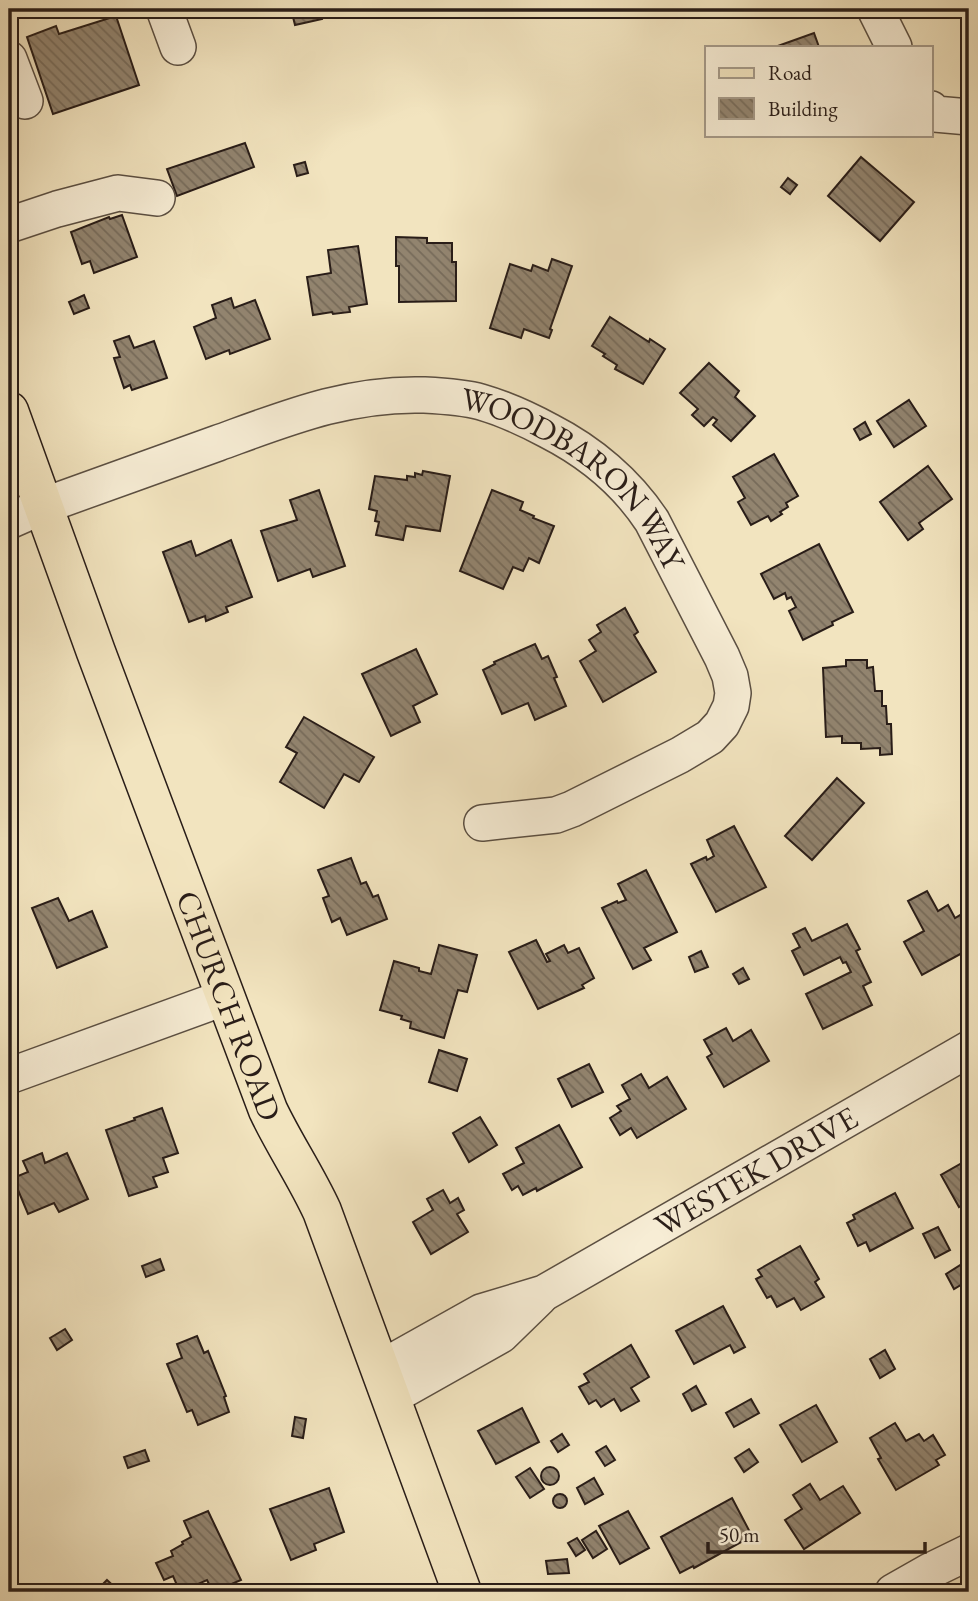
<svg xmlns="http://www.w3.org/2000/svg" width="978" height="1601" viewBox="0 0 978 1601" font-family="'EB Garamond',serif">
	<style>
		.building { fill: url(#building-back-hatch); stroke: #291d18; stroke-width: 2 }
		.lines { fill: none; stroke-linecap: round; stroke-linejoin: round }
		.minor-casing { stroke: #5b4f42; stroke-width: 38 }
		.major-casing { stroke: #291d18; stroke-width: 41 }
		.minor { stroke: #f7edd5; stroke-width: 35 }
		.major { stroke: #f2e4bf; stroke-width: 38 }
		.labels { text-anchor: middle; stroke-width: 7; stroke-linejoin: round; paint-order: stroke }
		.street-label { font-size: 32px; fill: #291d18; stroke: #f7edd5 }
	</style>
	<defs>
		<pattern id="building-back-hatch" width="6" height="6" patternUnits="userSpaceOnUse" patternTransform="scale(1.75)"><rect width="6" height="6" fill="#92846f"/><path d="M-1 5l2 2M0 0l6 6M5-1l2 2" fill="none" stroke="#776b5a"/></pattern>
	</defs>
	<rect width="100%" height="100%" fill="#f2e4bf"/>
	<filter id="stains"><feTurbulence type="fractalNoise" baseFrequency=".00286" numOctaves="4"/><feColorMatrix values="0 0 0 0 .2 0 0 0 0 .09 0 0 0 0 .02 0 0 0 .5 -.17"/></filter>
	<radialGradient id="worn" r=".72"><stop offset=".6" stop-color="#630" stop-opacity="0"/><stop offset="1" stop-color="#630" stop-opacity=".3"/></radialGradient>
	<g class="building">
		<polygon points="291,9 320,9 322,19 295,25"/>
		<polygon points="116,16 139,85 53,114 27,37 56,26 59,34"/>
		<polygon points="814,33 819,47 775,47"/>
		<polygon points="245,143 254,167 177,196 167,169"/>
		<polygon points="861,157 914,202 880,241 828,196"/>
		<polygon points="305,162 308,173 297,176 294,165"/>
		<polygon points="788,178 797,185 790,194 781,187"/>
		<polygon points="122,215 137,257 94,273 90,261 82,264 71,232 109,217 110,219"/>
		<polygon points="396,237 427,238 427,243 452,243 452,262 456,262 456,301 399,302 399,266 396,266"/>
		<polygon points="358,246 367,304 349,307 350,312 333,314 332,312 313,315 307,277 331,273 328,250"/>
		<polygon points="552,259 572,266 550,329 552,330 549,338 524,329 521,338 490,328 510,264 531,271 533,265 548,271"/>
		<polygon points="84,295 89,308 74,314 69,302"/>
		<polygon points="231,298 234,308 255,300 270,339 230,354 229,350 206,359 194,327 216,318 212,305"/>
		<polygon points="610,317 649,342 650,339 665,349 643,384 615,369 617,365 603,356 605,354 592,346"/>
		<polygon points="129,336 134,348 154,341 167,378 132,390 130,385 124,388 114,358 120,357 114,341"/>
		<polygon points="709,363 739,391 735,397 755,416 731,441 713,425 717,420 713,417 704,426 692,415 698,409 680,393"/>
		<polygon points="909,400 926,426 894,447 877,421"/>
		<polygon points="865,422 871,434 860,440 854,429"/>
		<polygon points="774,454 798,496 786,503 788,507 780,512 782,514 771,521 768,516 751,525 738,502 745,498 733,477"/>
		<polygon points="928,466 952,499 919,523 923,529 908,540 880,502"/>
		<polygon points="423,471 450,476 440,531 406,526 403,540 376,535 379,522 375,521 377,511 369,509 375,476 407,480 407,476 415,477 415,473 422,475"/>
		<polygon points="319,490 345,566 313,577 310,569 278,581 261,531 297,520 290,500"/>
		<polygon points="492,490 523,502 520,510 534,516 533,518 554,526 539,563 529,558 523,571 513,567 503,589 460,571"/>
		<polygon points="231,540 252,597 226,607 228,612 206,621 205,616 189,622 163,552 191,541 196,556"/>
		<polygon points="819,544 853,612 832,622 833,625 803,640 789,611 796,607 791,597 787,599 785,593 774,599 761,574"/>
		<polygon points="625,608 638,632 634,635 656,672 603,702 580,661 596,651 589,640 601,632 597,625"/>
		<polygon points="535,644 542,659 548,656 557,677 554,678 566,706 535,720 528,703 502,714 483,670 495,664 494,662"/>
		<polygon points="416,649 437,694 413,706 420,722 391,736 362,674"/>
		<polygon points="846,660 867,660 867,668 873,667 875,691 882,691 882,706 886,706 887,724 891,724 892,754 880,755 880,748 861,749 861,743 842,743 842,736 826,737 823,668 846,666"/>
		<polygon points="304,717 374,757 359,782 344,774 324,808 280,782 297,753 286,747"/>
		<polygon points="837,778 864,803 812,860 785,836"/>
		<polygon points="734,826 766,887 716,912 691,864 706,857 707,860 714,856 707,840"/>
		<polygon points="351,858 361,884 366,882 373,897 378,895 387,919 347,935 340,918 332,922 323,898 329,896 318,870"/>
		<polygon points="646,870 677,932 644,948 651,960 633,969 602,908 617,901 618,903 626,900 618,884"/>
		<polygon points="927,891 938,911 948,905 955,918 967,911 969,915 969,942 961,947 964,952 922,975 904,942 924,931 908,901"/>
		<polygon points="58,898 69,921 92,911 107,947 57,968 32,908"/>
		<polygon points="847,924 860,949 856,951 871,982 863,986 872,1005 823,1029 806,994 851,972 846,962 843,963 840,957 804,975 792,951 800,947 793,934 805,928 812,941"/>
		<polygon points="536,940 547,962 550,961 546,954 564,945 568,953 579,948 594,978 582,985 584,988 538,1009 509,952"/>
		<polygon points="439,945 477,955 467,992 458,990 444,1038 410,1028 411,1022 401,1019 402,1016 380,1010 394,961 419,968 419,971 431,974"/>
		<polygon points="701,951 708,967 695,972 689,957"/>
		<polygon points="743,968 749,979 739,984 733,974"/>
		<polygon points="726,1028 733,1041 751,1030 769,1061 724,1087 707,1057 712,1054 704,1040"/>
		<polygon points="439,1050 467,1059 457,1091 429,1082"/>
		<polygon points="589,1064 603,1092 572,1107 558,1079"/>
		<polygon points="641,1074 649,1088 667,1077 686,1109 637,1138 631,1128 620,1135 610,1118 621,1111 617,1106 630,1099 622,1085"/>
		<polygon points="162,1108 178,1153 163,1158 168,1172 153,1177 157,1187 129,1196 106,1130 135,1120 134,1118"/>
		<polygon points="480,1117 497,1145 469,1162 453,1133"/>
		<polygon points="559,1125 582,1167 537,1191 536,1188 523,1195 518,1186 512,1190 503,1174 524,1163 516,1148"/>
		<polygon points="42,1153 45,1163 67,1153 88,1199 59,1212 54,1203 28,1214 13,1178 28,1172 23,1161"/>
		<polygon points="969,1159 969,1201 959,1207 941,1175"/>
		<polygon points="443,1190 450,1203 458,1198 464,1210 457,1214 468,1232 431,1254 413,1222 433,1210 427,1199"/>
		<polygon points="895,1193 913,1228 870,1251 866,1242 858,1246 847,1223 855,1219 853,1215"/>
		<polygon points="938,1227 950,1250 935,1258 923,1234"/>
		<polygon points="800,1246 819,1279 815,1282 824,1297 801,1310 794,1298 777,1307 771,1296 767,1298 756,1279 762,1276 758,1270"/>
		<polygon points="160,1259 164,1270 146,1277 142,1266"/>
		<polygon points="962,1264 969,1277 969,1280 954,1289 946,1274"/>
		<polygon points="723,1306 745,1347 734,1353 730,1345 694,1364 676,1331"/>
		<polygon points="65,1329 72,1340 57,1350 50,1338"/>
		<polygon points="197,1336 204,1353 208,1351 226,1396 224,1397 229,1412 198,1425 192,1410 187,1412 167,1364 182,1358 177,1344"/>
		<polygon points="631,1345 649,1377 631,1388 639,1401 621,1411 614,1399 601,1407 596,1400 589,1404 579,1387 589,1382 584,1374"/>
		<polygon points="885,1350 895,1369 880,1378 870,1359"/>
		<polygon points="696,1386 706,1404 692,1411 683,1394"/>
		<polygon points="751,1399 759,1413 734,1427 726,1413"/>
		<polygon points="816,1405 837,1442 802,1462 780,1425"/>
		<polygon points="522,1408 539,1442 496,1464 478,1431"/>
		<polygon points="295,1417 306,1419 303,1438 292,1436"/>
		<polygon points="895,1423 906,1441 919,1434 924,1441 933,1435 945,1455 936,1460 939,1465 896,1490 878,1459 881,1458 870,1438"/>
		<polygon points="562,1434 569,1445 558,1452 551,1441"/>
		<polygon points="606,1446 615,1460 605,1466 596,1452"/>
		<polygon points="749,1449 758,1462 744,1472 735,1458"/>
		<polygon points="145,1450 149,1461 128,1468 124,1457"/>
		<circle cx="550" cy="1476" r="9"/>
		<polygon points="530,1468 544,1489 530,1498 516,1477"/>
		<polygon points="594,1478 603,1494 585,1504 577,1488"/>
		<polygon points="810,1484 820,1500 843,1486 860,1513 804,1549 785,1520 802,1509 793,1495"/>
		<polygon points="329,1488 344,1532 314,1544 316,1550 291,1560 270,1509"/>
		<circle cx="560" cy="1501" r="7"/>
		<polygon points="732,1498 752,1536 694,1568 693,1566 680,1573 661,1537"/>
		<polygon points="208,1511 241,1580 213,1592 207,1580 180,1592 173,1576 164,1580 156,1563 173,1556 171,1551 183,1544 182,1542 191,1537 184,1521"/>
		<polygon points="628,1511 649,1548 620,1564 599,1526"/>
		<polygon points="596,1531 607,1549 593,1558 582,1540"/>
		<polygon points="577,1538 585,1550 576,1556 568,1543"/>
		<polygon points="567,1559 569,1573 548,1574 546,1561"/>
		<polygon points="107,1580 120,1592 95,1592"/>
	</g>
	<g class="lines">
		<defs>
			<g id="minor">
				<polyline points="164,9 178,47"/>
				<polyline points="875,9 894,47"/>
				<polyline points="9,59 25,101"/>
				<polyline points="931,109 935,114 969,117"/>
				<polyline points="9,225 57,209 118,193 157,198"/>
				<path id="s1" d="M9,521L43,506C101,485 160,464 218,443C287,418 348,393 423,395C442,396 463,397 481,402C505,409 527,419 549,431C590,452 627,483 652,521L722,657L730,676L733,693L731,706L722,724L710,737L680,755L572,809L556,815L482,823"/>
				<polyline points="9,1076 226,997"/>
				<path id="s2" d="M381,1368L481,1312L544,1293L969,1049"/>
				<polyline points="391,1397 501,1335 539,1298"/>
				<polyline points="893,1592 930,1571 969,1552"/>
			</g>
			<g id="major">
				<path id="s3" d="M9,411L96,652L268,1110C284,1144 306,1176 322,1211L462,1592"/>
			</g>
		</defs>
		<use href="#minor" class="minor-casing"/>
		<use href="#major" class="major-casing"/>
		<use href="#minor" class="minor"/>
		<use href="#major" class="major"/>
	</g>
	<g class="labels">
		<g class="street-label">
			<text dy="11" stroke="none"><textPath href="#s1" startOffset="616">WOODBARON WAY</textPath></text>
			<text dy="11" stroke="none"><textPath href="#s3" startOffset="634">CHURCH ROAD</textPath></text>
			<text dy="11" stroke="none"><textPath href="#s2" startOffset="425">WESTEK DRIVE</textPath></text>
		</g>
	</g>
	<rect width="978" height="1601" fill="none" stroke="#f2e4bf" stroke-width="35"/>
	<rect x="10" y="10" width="957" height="1580" fill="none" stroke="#291d18" stroke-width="3.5"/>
	<rect x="18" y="18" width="943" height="1566" fill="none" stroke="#291d18" stroke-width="2"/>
	<rect x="705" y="46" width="228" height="91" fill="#f7edd5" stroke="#a59a89" stroke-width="2"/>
	<rect x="719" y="68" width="35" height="10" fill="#f2e4bf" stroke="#a59a89" stroke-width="2"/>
	<text x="768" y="80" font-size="21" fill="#291d18">Road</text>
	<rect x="719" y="98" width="35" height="21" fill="url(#building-back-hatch)" stroke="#a59a89" stroke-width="2"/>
	<text x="768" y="116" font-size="21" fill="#291d18">Building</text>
	<path d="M708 1542v10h217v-10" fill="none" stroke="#291d18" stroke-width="3.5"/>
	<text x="719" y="1542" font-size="21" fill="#291d18" stroke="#f7edd5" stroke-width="5" paint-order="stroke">50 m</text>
	<rect width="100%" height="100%" filter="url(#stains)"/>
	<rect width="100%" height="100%" fill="url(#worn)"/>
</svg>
